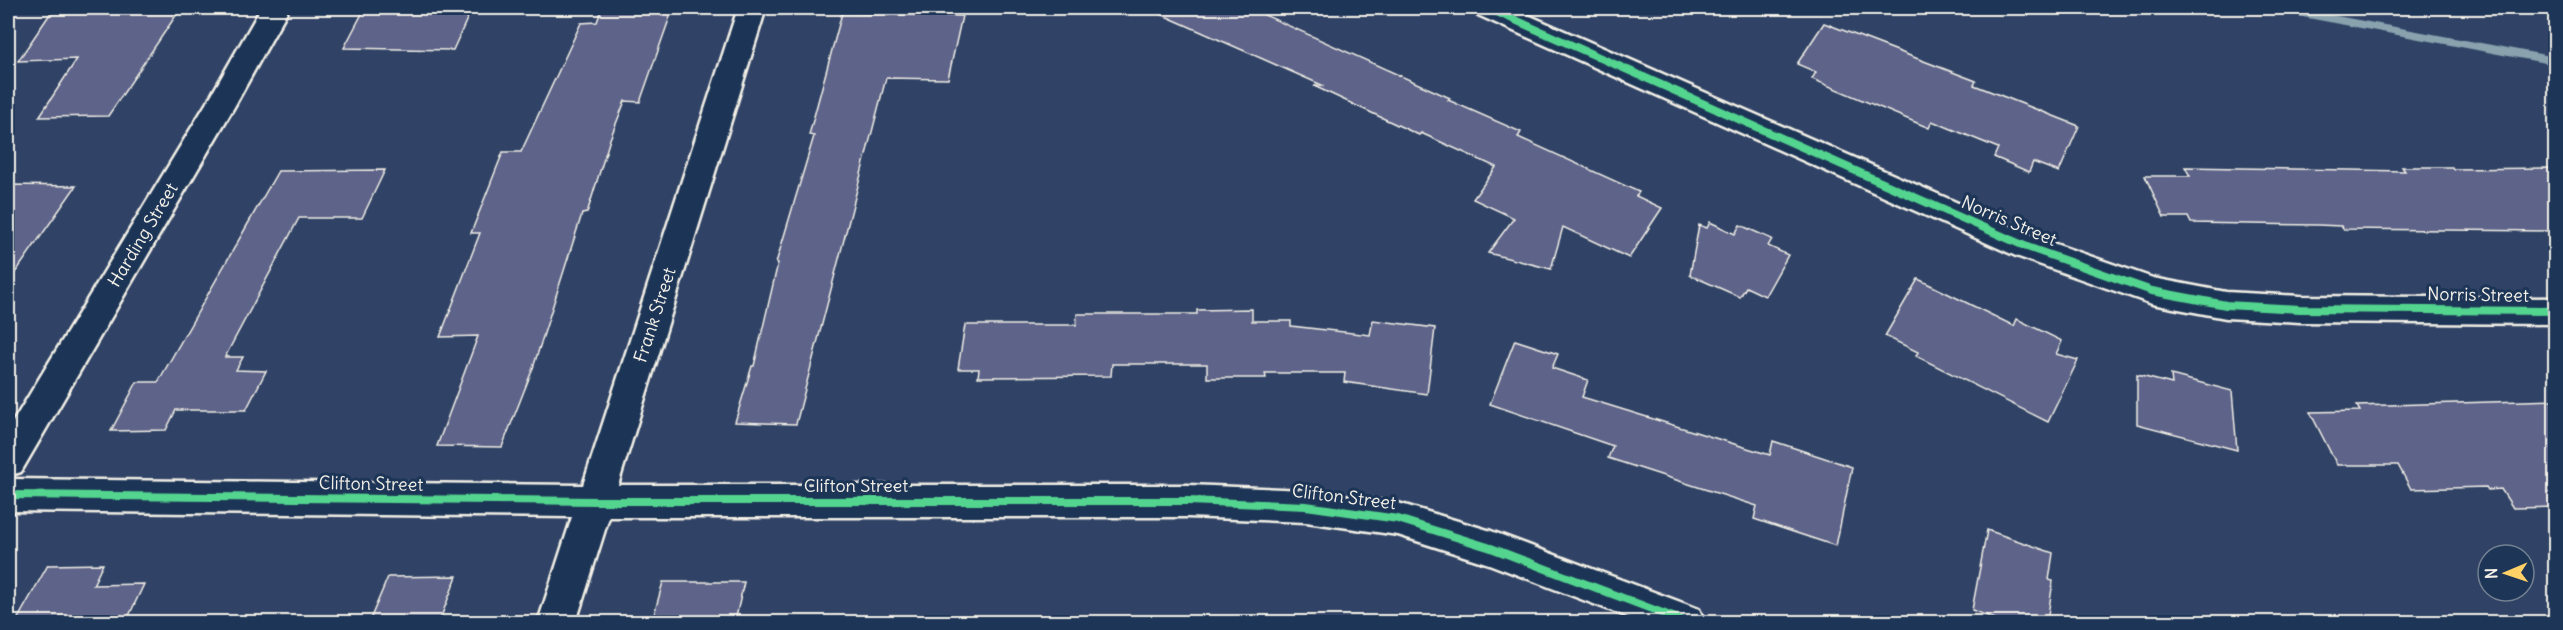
<svg xmlns="http://www.w3.org/2000/svg" width="2563" height="630" viewBox="0 0 2563 630" font-family="Delius,sans-serif">
	<style>
		.lines { fill: none; stroke-linecap: round; stroke-linejoin: round }
		.stream { fill: #89a2ae; fill-rule: evenodd }
		.building { fill: #5d6389; stroke: #f4f1e8; stroke-width: 1.5 }
		.minor-casing { stroke: #f4f1e8; stroke-width: 5 }
		.minor { fill: #1d3557; fill-rule: evenodd }
		.cycleway-casing { stroke: #1d3557; stroke-width: 11 }
		.cycleway { stroke: #53d58f; stroke-width: 8 }
		.labels { text-anchor: middle; stroke-width: 6; stroke-linejoin: round; paint-order: stroke }
		.street-label { font-size: 18px; fill: #f4f1e8; stroke: #1d3557 }
	</style>
	<rect width="100%" height="100%" fill="#304366"/>
	<filter id="ink" filterUnits="userSpaceOnUse"><feTurbulence type="fractalNoise" baseFrequency=".0167" numOctaves="2"/><feDisplacementMap in="SourceGraphic" scale="12" xChannelSelector="R" yChannelSelector="G"/><feConvolveMatrix kernelMatrix="1 2 1 2 8 2 1 2 1" color-interpolation-filters="sRGB"/></filter>
	<g filter="url(#ink)">
		<g class="lines">
			<polygon class="stream" points="2270,8 2294,8 2556,57 2556,65 2276,12"/>
		</g>
		<g class="building">
			<polygon points="54,8 181,8 108,116 39,117 77,59 18,61"/>
			<polygon points="365,8 472,8 453,50 344,48"/>
			<polygon points="602,8 659,8 658,11 672,11 640,102 625,101 610,139 587,213 582,214 533,368 502,447 437,446 478,336 440,337 480,233 471,233 503,152 521,152 581,23 597,22"/>
			<polygon points="1147,8 1249,8 1450,98 1448,100 1521,132 1518,137 1639,192 1636,196 1662,208 1629,258 1563,227 1551,269 1488,253 1514,218 1473,199 1496,167 1421,133 1419,135 1314,86 1324,86"/>
			<polygon points="842,13 962,16 948,79 886,78 796,424 735,422 752,366 754,366 778,263 776,263 814,136 809,135"/>
			<polygon points="1824,23 1976,81 1974,85 2079,126 2059,172 2033,162 2029,172 1994,157 1998,148 1932,121 1929,128 1812,79 1816,72 1797,64"/>
			<polygon points="2185,167 2405,171 2402,167 2452,167 2453,169 2556,168 2556,231 2343,229 2341,226 2318,225 2191,223 2188,217 2164,217 2145,176 2190,176"/>
			<polygon points="385,170 362,218 299,218 225,357 243,357 236,370 266,371 246,410 176,410 166,430 111,431 137,382 158,382 278,171"/>
			<polygon points="8,185 76,186 8,283"/>
			<polygon points="1710,222 1735,234 1740,225 1772,239 1768,246 1788,255 1765,296 1746,287 1740,297 1690,275 1699,225 1707,228"/>
			<polygon points="1918,279 2014,326 2017,319 2062,341 2056,354 2078,360 2048,422 1916,356 1918,352 1885,336"/>
			<polygon points="1252,309 1252,321 1291,321 1291,326 1370,335 1373,320 1435,328 1427,394 1344,382 1345,373 1265,373 1266,378 1207,378 1207,364 1112,364 1111,376 978,377 979,369 958,369 965,325 1076,325 1077,314 1197,314 1197,310"/>
			<polygon points="1515,340 1558,354 1552,368 1588,380 1582,397 1770,455 1773,441 1852,467 1836,546 1754,519 1757,506 1608,458 1613,446 1490,404"/>
			<polygon points="2137,375 2172,384 2171,375 2232,391 2237,450 2137,424"/>
			<polygon points="2556,400 2556,507 2513,508 2501,489 2488,490 2486,487 2411,489 2398,465 2337,465 2310,412 2360,411 2357,406"/>
			<polygon points="1987,530 2053,553 2049,580 2053,581 2047,622 2003,622 1972,610"/>
			<polygon points="103,564 93,585 144,584 126,622 16,622 48,565"/>
			<polygon points="457,576 439,622 369,622 388,577"/>
			<polygon points="663,582 744,582 735,622 652,622"/>
		</g>
		<g class="lines">
			<defs>
				<g id="minor">
					<polygon points="261,8 289,8 234,107 21,472 8,476 8,430 212,94"/>
					<polygon points="738,8 766,8 618,485 1188,485 1306,490 1398,503 1491,531 1699,609 1705,622 1641,622 1489,564 1398,535 1306,522 1188,517 609,517 576,622 538,622 572,517 8,511 8,479 583,485"/>
					<polygon points="1474,8 1512,8 2038,238 2153,278 2226,292 2300,296 2556,298 2556,324 2300,322 2226,318 2152,304 2016,256 1478,15"/>
				</g>
			</defs>
			<use href="#minor" class="minor-casing"/>
			<use href="#minor" class="minor"/>
			<defs>
				<g id="cycleway">
					<polyline points="1488,8 2027,247 2152,291 2226,305 2300,309 2556,311"/>
					<polyline points="8,495 596,501 1188,501 1306,506 1398,519 1491,548 1686,622"/>
				</g>
			</defs>
			<use href="#cycleway" class="cycleway-casing"/>
			<use href="#cycleway" class="cycleway"/>
		</g>
	</g>
	<g class="labels">
		<g class="street-label">
			<text transform="translate(2009 221) rotate(23)" y="6">Norris Street</text>
			<text transform="translate(143 235) rotate(-59)" y="6">Harding Street</text>
			<text transform="translate(2478 295) rotate(1)" y="6">Norris Street</text>
			<text transform="translate(655 315) rotate(-72)" y="6">Frank Street</text>
			<text transform="translate(371 484) rotate(1)" y="6">Clifton Street</text>
			<text x="856" y="492">Clifton Street</text>
			<text transform="translate(1344 497) rotate(7)" y="6">Clifton Street</text>
		</g>
	</g>
	<rect width="2563" height="630" fill="none" stroke="#1d3557" stroke-width="30"/>
	<rect x="15" y="15" width="2533" height="600" fill="none" stroke="#f4f1e8" stroke-width="2" filter="url(#ink)"/>
	<g transform="translate(2506 573) rotate(268)"><circle r="28" fill="#1d3557" stroke="#738091" stroke-width="1.5"/>
	<path d="M0-4.5L10 22L0 15L-10 22Z" fill="#ffd166"/>
	<text y="-9" font-size="16" font-weight="bold" text-anchor="middle" fill="#f4f1e8">N</text>
	</g>
</svg>
